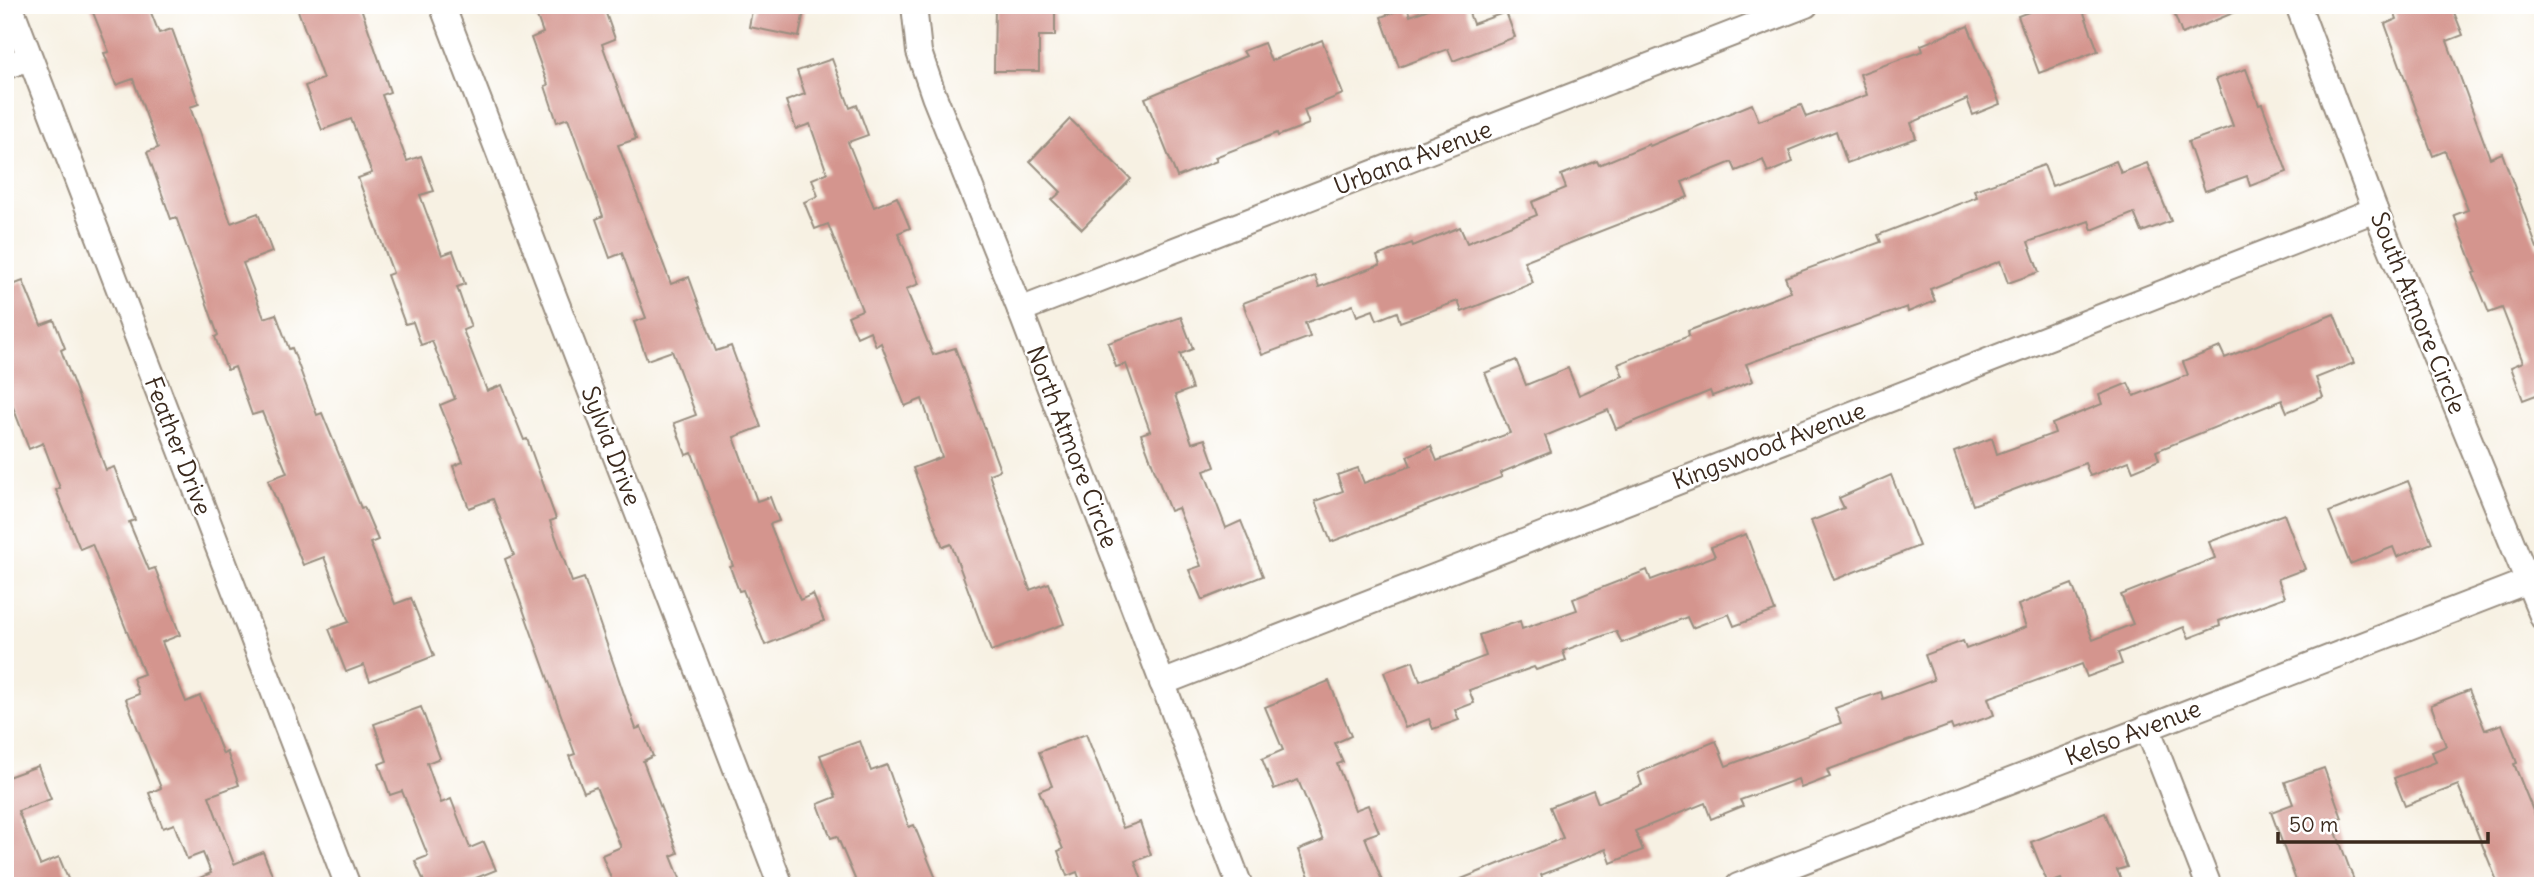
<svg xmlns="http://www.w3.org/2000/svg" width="2548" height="891" viewBox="0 0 2548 891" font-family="Delius,sans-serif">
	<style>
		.building { fill: #d4958e }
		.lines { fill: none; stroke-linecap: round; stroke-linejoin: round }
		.street-casing { stroke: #998e80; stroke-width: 28 }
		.street { stroke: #fff; stroke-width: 24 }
		.labels { text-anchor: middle; stroke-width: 5; stroke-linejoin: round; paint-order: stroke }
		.street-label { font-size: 24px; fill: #3b2a1e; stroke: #fff }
	</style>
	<rect width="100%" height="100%" fill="#fff"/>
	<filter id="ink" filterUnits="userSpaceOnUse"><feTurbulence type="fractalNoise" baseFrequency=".0143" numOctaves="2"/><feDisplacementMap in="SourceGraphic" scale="14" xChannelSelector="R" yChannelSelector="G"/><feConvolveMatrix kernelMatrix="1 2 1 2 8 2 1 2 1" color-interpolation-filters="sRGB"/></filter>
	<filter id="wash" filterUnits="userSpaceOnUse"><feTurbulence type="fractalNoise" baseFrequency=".00686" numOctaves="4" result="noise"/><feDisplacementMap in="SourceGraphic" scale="28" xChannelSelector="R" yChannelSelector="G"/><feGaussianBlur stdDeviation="1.57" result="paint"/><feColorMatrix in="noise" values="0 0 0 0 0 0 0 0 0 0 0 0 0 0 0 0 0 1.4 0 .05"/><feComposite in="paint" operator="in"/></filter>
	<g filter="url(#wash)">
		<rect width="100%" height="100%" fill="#f7f1e3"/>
		<g id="blocks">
			<g class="building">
				<polygon points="90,5 148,5 159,33 172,29 199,104 190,107 231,223 258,213 272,252 243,263 264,318 276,314 289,349 292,348 317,415 322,413 361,508 364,507 378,540 370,543 395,604 411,598 434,656 370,681 364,665 346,672 329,629 349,622 324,557 303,565 268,480 287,473 262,412 252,415 235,367 227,370 215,337 218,335 176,217 171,219 147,152 158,148 133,79 116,85 104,53 109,52"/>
				<polygon points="296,5 360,5 390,92 382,95 407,161 421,156 434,191 420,195 442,255 453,251 465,284 457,287 471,327 463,330 487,391 502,385 524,440 527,439 556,519 550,521 572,582 584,578 636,729 641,727 653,756 643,761 678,853 671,856 683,886 614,886 602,855 621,847 596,787 584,792 569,756 575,754 505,559 514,555 493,499 469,508 453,466 463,462 440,405 455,399 432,341 421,345 413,322 405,324 387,275 393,273 358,178 372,173 351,119 322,130 305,86 323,79"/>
				<polygon points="533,5 603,5 615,39 602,44 636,139 618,145 671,284 689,277 716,351 731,346 761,427 734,437 757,501 770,497 779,521 770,524 800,600 813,594 824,621 765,645 743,590 739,591 730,567 733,566 692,453 686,455 674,423 696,415 672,351 647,360 634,322 646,318 622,253 610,258 596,219 603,216 568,118 557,122 545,86 548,85 531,38 543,33"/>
				<polygon points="753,5 805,5 799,37 749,27"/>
				<polygon points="995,5 1055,5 1055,36 1039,36 1039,71 994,71"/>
				<polygon points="1439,5 1466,5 1473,24 1506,12 1515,37 1453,61 1448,49 1399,67 1381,17 1407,7 1410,16"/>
				<polygon points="2047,5 2081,5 2098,51 2039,73 2018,16"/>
				<polygon points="2171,5 2250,5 2250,6 2182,34"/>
				<polygon points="2392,5 2451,5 2463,35 2447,41 2490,158 2502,153 2537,248 2543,246 2543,408 2536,395 2523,400 2511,367 2523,362 2502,308 2489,313 2473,273 2476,272 2454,215 2468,210 2445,151 2433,156 2385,24 2397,19"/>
				<polygon points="1968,26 2000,104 1973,115 1967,99 1911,123 1916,138 1847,163 1836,131 1789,150 1793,162 1768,173 1763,160 1736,171 1732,162 1682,182 1688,197 1524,261 1533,283 1462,312 1458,301 1400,322 1397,312 1377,320 1373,310 1357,316 1353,305 1305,323 1310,337 1262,355 1243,303 1315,276 1319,287 1380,265 1377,256 1412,243 1413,246 1460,227 1467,243 1537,215 1532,202 1566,188 1561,175 1597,161 1599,165 1649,144 1650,146 1752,104 1759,121 1801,105 1806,117 1867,95 1860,74 1923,51 1921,45"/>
				<polygon points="1322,40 1343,94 1304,110 1309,124 1278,136 1277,133 1215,157 1217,161 1177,177 1145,98 1246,56 1243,51 1264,43 1271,61"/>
				<polygon points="832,59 850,108 857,105 868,135 848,142 874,207 897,197 910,228 898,233 919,284 906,289 933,355 955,348 1000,470 989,474 1030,590 1049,583 1064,624 991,651 951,544 943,547 913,468 942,457 922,399 905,406 881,343 876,346 870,331 857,337 848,316 862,310 828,224 815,229 804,202 818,196 812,179 827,173 810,124 796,129 786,101 805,94 797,71"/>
				<polygon points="2246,69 2259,105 2262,104 2287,172 2250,186 2247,176 2205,191 2188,142 2233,126 2216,79"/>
				<polygon points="1070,119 1131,179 1082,229 1052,200 1061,192 1030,161"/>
				<polygon points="2116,161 2121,173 2147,163 2171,221 2142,232 2134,213 2092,230 2089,221 2028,242 2039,272 2008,283 2000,261 1930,289 1935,301 1908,312 1907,307 1746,364 1753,381 1712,396 1710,391 1616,429 1608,410 1545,436 1551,452 1500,473 1502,477 1331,542 1315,501 1343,491 1337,475 1358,468 1364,483 1411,466 1407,456 1431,446 1437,461 1510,433 1485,373 1516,360 1526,385 1568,368 1579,395 1623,376 1618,364 1689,336 1688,331 1791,292 1785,277 1881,242 1878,235 1977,197 1974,190 2044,165 2052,186"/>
				<polygon points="23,281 41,325 54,320 65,348 61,350 106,470 114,467 135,520 129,522 149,570 155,568 180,635 162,642 186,702 200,696 223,754 227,752 239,785 209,796 234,864 263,852 277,886 182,886 211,873 203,853 187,859 174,824 163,828 149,793 161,788 126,699 139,694 133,678 144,674 92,544 80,549 56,490 60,488 43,443 29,449 5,386 5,288"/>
				<polygon points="2334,314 2354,363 2316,378 2323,397 2287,412 2282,400 2156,451 2159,460 2133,471 2129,461 2090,476 2085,463 1973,505 1954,452 1992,438 1997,454 2055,433 2052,424 2102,404 2099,395 2128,383 2134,396 2188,375 2183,362 2220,347 2225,358"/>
				<polygon points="1181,317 1193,349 1180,354 1192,389 1175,395 1192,443 1205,439 1215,467 1204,471 1226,528 1241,521 1263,576 1202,600 1189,570 1201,566 1178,508 1170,511 1141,434 1150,431 1126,364 1116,367 1108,343"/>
				<polygon points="1891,475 1919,546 1834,580 1811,521 1844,508 1839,498"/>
				<polygon points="2408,481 2432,543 2397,557 2393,547 2350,564 2329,512"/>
				<polygon points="2284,514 2305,569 2278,579 2285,597 2219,621 2220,626 2189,638 2184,627 2118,653 2122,664 2087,677 2082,664 1988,698 1994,715 1953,730 1951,725 1827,770 1830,777 1801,788 1798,779 1740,800 1743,806 1711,819 1705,803 1635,831 1643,850 1611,863 1606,849 1541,875 1545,886 1444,886 1563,838 1550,807 1593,790 1598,803 1642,785 1638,773 1716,741 1726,766 1841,723 1835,708 1881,692 1883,699 1934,680 1925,655 1963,641 1966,649 2026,627 2018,605 2072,584 2093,640 2133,624 2121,595 2215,558 2209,542"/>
				<polygon points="1746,534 1775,611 1734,626 1729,614 1692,628 1687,617 1622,643 1616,631 1563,651 1566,660 1536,670 1534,667 1469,690 1474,703 1455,710 1459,720 1433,729 1429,719 1405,728 1384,672 1413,661 1420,681 1486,656 1479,635 1520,621 1522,629 1577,610 1573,599 1647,570 1651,580 1715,556 1711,547"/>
				<polygon points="1329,681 1351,736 1335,743 1343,762 1337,764 1355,810 1368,805 1379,832 1365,837 1384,886 1313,886 1298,850 1323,840 1298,780 1274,789 1262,759 1283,750 1265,707"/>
				<polygon points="2469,690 2485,730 2502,724 2517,763 2514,764 2543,835 2543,886 2499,886 2458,785 2405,806 2394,778 2436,762 2432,752 2446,746 2431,705"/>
				<polygon points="421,707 440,758 427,763 441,803 451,799 470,848 484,842 496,870 456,886 426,886 415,861 428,856 402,791 390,795 379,764 387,761 374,724"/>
				<polygon points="1086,734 1123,828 1140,822 1151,855 1135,861 1144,886 1082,886 1077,872 1067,876 1058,851 1063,849 1039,791 1052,786 1039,752"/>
				<polygon points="860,741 871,771 887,765 909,827 914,825 939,886 858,886 837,836 831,838 818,804 836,797 820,755"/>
				<polygon points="38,766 51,799 18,811 40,865 59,857 71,886 5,886 5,778"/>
				<polygon points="2324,768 2342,818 2332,821 2356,886 2298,886 2271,812 2293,804 2285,782"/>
				<polygon points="2105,813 2127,867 2117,870 2124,886 2064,886 2061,879 2048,884 2031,842"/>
			</g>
		</g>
	</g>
	<g filter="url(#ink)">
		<use href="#blocks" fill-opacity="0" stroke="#998e80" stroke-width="2"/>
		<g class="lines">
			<defs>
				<g id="street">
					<polyline points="10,5 348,886"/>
					<polyline points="442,5 781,886"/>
					<polyline points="914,5 919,52 934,96 1020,310 1240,886"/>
					<polyline points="2298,5 2375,210 2543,618"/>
					<polyline points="5,67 29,58"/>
					<polyline points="1020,310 1806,5"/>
					<polyline points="1162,683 2375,210"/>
					<polyline points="2147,727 2209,886"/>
					<polyline points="1738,886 2528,581"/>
				</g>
			</defs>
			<use href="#street" class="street-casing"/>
			<use href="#street" class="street"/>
		</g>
	</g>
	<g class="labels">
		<g class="street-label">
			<text transform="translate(1413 158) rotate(-21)" y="8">Urbana Avenue</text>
			<text transform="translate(2418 313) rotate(68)" y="8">South Atmore Circle</text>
			<text transform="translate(178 446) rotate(69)" y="8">Feather Drive</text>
			<text transform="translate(611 446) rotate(69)" y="8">Sylvia Drive</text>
			<text transform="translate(1769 446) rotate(-21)" y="8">Kingswood Avenue</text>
			<text transform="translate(1072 447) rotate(69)" y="8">North Atmore Circle</text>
			<text transform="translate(2133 733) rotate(-21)" y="8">Kelso Avenue</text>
		</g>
	</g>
	<rect width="2548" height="891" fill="none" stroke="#fff" stroke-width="28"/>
	<path d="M2278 832v10h210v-10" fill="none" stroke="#3b2a1e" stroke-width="3.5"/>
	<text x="2289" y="832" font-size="21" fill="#3b2a1e" stroke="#ffffff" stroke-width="5" paint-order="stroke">50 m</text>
</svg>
